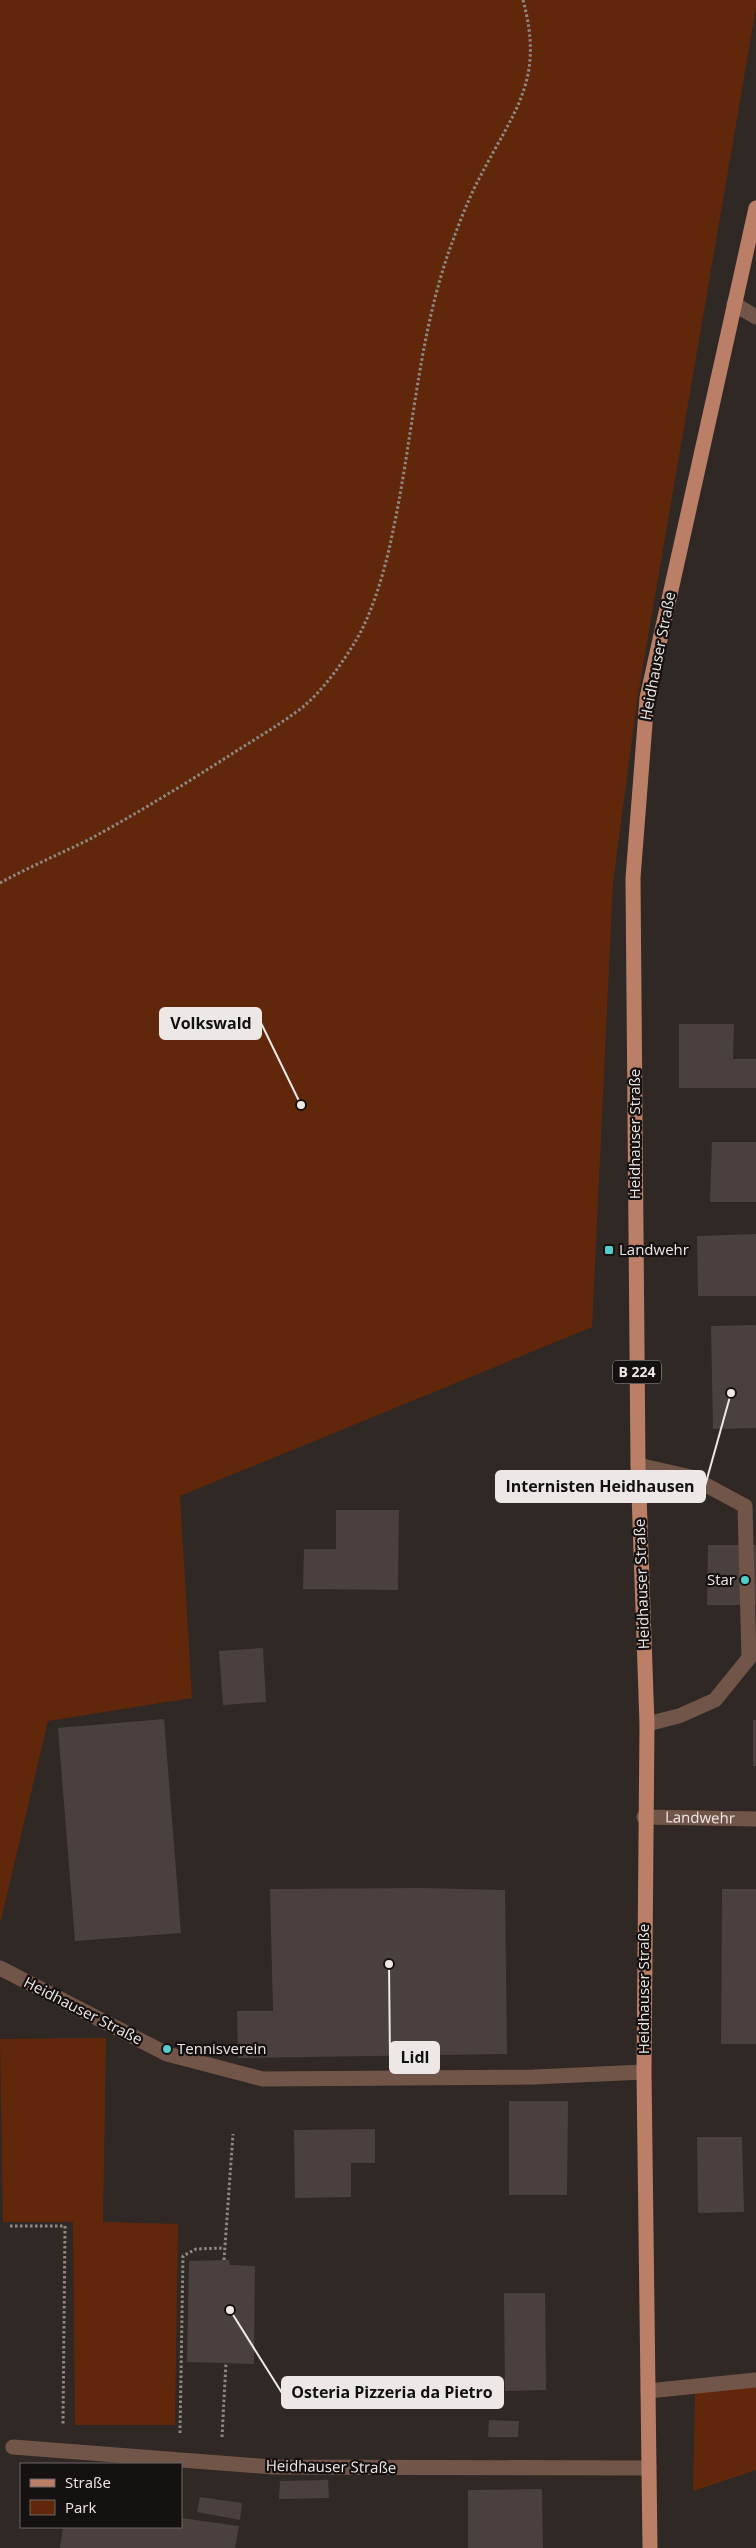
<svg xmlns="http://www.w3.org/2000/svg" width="756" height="2548" viewBox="0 0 756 2548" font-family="'Open Sans',sans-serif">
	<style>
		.green { fill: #61270b }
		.building { fill: #4a413e }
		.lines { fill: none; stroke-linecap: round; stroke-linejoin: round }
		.path { stroke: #8f8986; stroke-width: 3; stroke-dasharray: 2.5 2.5; stroke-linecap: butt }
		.lane { stroke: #725549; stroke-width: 15 }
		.street { stroke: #725549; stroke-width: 15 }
		.primary { stroke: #ba7f66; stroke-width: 15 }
		.poi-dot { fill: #53cdcb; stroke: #151110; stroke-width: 2 }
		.labels { text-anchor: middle; stroke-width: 4.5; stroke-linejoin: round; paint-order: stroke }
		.shield { fill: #151110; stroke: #aca8a6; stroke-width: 1 }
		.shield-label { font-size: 14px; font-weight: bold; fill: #ede8e6 }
		.street-label { font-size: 15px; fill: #ede8e6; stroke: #151110 }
		.poi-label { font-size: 15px; fill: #ede8e6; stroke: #151110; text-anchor: start }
		.leader { fill: none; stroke: #ede8e6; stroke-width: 2 }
		.callout-dot { fill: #ede8e6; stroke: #151110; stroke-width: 2 }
		.callout { fill: #ede8e6; stroke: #ede8e6; stroke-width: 2 }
		.callout-label { font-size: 16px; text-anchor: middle; font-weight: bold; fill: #111 }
	</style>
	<rect width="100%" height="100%" fill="#302824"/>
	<g class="green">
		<polygon points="0,0 756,0 756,8 637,701 613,883 592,1327 180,1496 192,1698 48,1721 0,1924"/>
		<polygon points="106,2038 103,2222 178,2224 175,2425 75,2425 73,2222 3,2222 0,2039"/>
		<polygon points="756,2386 756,2470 693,2491 695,2392"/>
	</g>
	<g class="building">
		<polygon points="679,1024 734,1024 733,1059 756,1059 756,1088 679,1088"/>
		<polygon points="712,1142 756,1142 756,1202 710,1202"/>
		<polygon points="756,1234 756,1296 698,1296 697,1236"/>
		<polygon points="756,1325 756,1428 713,1429 711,1326"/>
		<polygon points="336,1510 399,1510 398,1590 303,1589 304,1549 336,1549"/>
		<polygon points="708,1545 756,1545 756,1605 707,1605"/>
		<polygon points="263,1648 266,1702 223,1705 219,1651"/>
		<polygon points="164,1719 181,1933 75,1941 58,1728"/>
		<rect x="753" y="1720" width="3" height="46"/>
		<polygon points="422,1888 505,1890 507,2054 238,2058 237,2011 273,2011 270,1889"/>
		<polygon points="722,1889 756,1889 756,2044 721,2044"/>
		<polygon points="509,2101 568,2101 567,2195 509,2195"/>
		<polygon points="375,2129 375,2163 351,2163 351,2197 295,2198 294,2130"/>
		<polygon points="697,2137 742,2137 744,2212 698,2213"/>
		<polygon points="229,2260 230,2265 255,2266 254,2364 187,2362 189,2261"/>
		<polygon points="504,2293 545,2293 546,2390 505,2391"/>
		<polygon points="489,2420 519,2421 518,2437 488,2437"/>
		<polygon points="328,2480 329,2498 279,2499 280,2481"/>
		<polygon points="542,2489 543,2548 468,2548 468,2490"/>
		<polygon points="200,2497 242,2503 240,2520 197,2512"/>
		<polygon points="181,2518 239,2526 235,2548 60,2548 63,2527 181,2527"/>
	</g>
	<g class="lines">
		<g class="path">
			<path d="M0,883C29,867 60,854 90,839C136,814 180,787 224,759C250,742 278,726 303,707C323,690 341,665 355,642C374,611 387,562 394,526C413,435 418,342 448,254C457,229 467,201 480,177C514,110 545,81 523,0"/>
			<polyline points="10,2226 65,2226 63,2424"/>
			<polyline points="224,2260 233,2134"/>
			<polyline points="180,2433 183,2256 196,2249 224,2248"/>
			<polyline points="222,2437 226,2363"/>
		</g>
		<g class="lane">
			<polyline points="734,304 756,317"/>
			<polyline points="638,1465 691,1477 745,1506 749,1658 715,1700 679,1716 647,1724"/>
			<polyline points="0,1968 167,2054 263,2079 534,2077 644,2072"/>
			<polyline points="13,2447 273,2467 649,2468"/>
		</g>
		<g class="street">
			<path id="s1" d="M644,1817L756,1819"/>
			<polyline points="648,2391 756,2380"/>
		</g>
		<polyline class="primary" points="650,2548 644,2072 647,1724 638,1465 633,878 647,698 756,208"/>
	</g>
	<g class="poi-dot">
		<rect x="604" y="1245" width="10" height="10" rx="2.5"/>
		<circle cx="745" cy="1580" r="5"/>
		<circle cx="167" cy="2049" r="5"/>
	</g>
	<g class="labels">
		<rect class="shield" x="613" y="1360.5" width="48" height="23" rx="4"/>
		<g class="shield-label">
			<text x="637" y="1377">B 224</text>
		</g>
		<g class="street-label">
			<text transform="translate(658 656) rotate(-79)" y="5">Heidhauser Straße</text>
			<text transform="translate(635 1134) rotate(-90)" y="5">Heidhauser Straße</text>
			<text transform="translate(642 1584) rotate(-92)" y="5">Heidhauser Straße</text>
			<text dy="5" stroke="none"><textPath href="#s1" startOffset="56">Landwehr</textPath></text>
			<text transform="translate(644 1989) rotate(-90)" y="5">Heidhauser Straße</text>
			<text transform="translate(83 2011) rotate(27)" y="5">Heidhauser Straße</text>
			<text transform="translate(331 2467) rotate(1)" y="5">Heidhauser Straße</text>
		</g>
		<g class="poi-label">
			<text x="619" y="1255">Landwehr</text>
			<text x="735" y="1585" text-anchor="end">Star</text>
			<text x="177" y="2054">Tennisverein</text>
		</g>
	</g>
	<path class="leader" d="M301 1105L261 1023M731 1393L705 1486M389 1964L390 2058M230 2310L282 2393"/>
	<g class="callout-dot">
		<circle cx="301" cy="1105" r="5"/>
		<circle cx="731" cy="1393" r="5"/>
		<circle cx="389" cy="1964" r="5"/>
		<circle cx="230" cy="2310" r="5"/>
	</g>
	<g class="callout">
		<rect x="160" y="1008" width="101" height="31" rx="5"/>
		<rect x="496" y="1471" width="209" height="31" rx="5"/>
		<rect x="390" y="2042" width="49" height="31" rx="5"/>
		<rect x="282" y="2377" width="221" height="31" rx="5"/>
	</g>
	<g class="callout-label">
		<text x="211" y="1029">Volkswald</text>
		<text x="600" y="1492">Internisten Heidhausen</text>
		<text x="415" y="2063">Lidl</text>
		<text x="392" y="2398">Osteria Pizzeria da Pietro</text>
	</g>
	<rect x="20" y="2463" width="162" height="65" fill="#151110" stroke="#6b6766"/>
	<rect x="30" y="2479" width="25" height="8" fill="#ba7f66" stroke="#6b6766"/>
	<text x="65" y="2488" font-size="15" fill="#ede8e6">Straße</text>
	<rect x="30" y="2500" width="25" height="15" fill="#61270b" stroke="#6b6766"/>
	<text x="65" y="2513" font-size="15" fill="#ede8e6">Park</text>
</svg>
